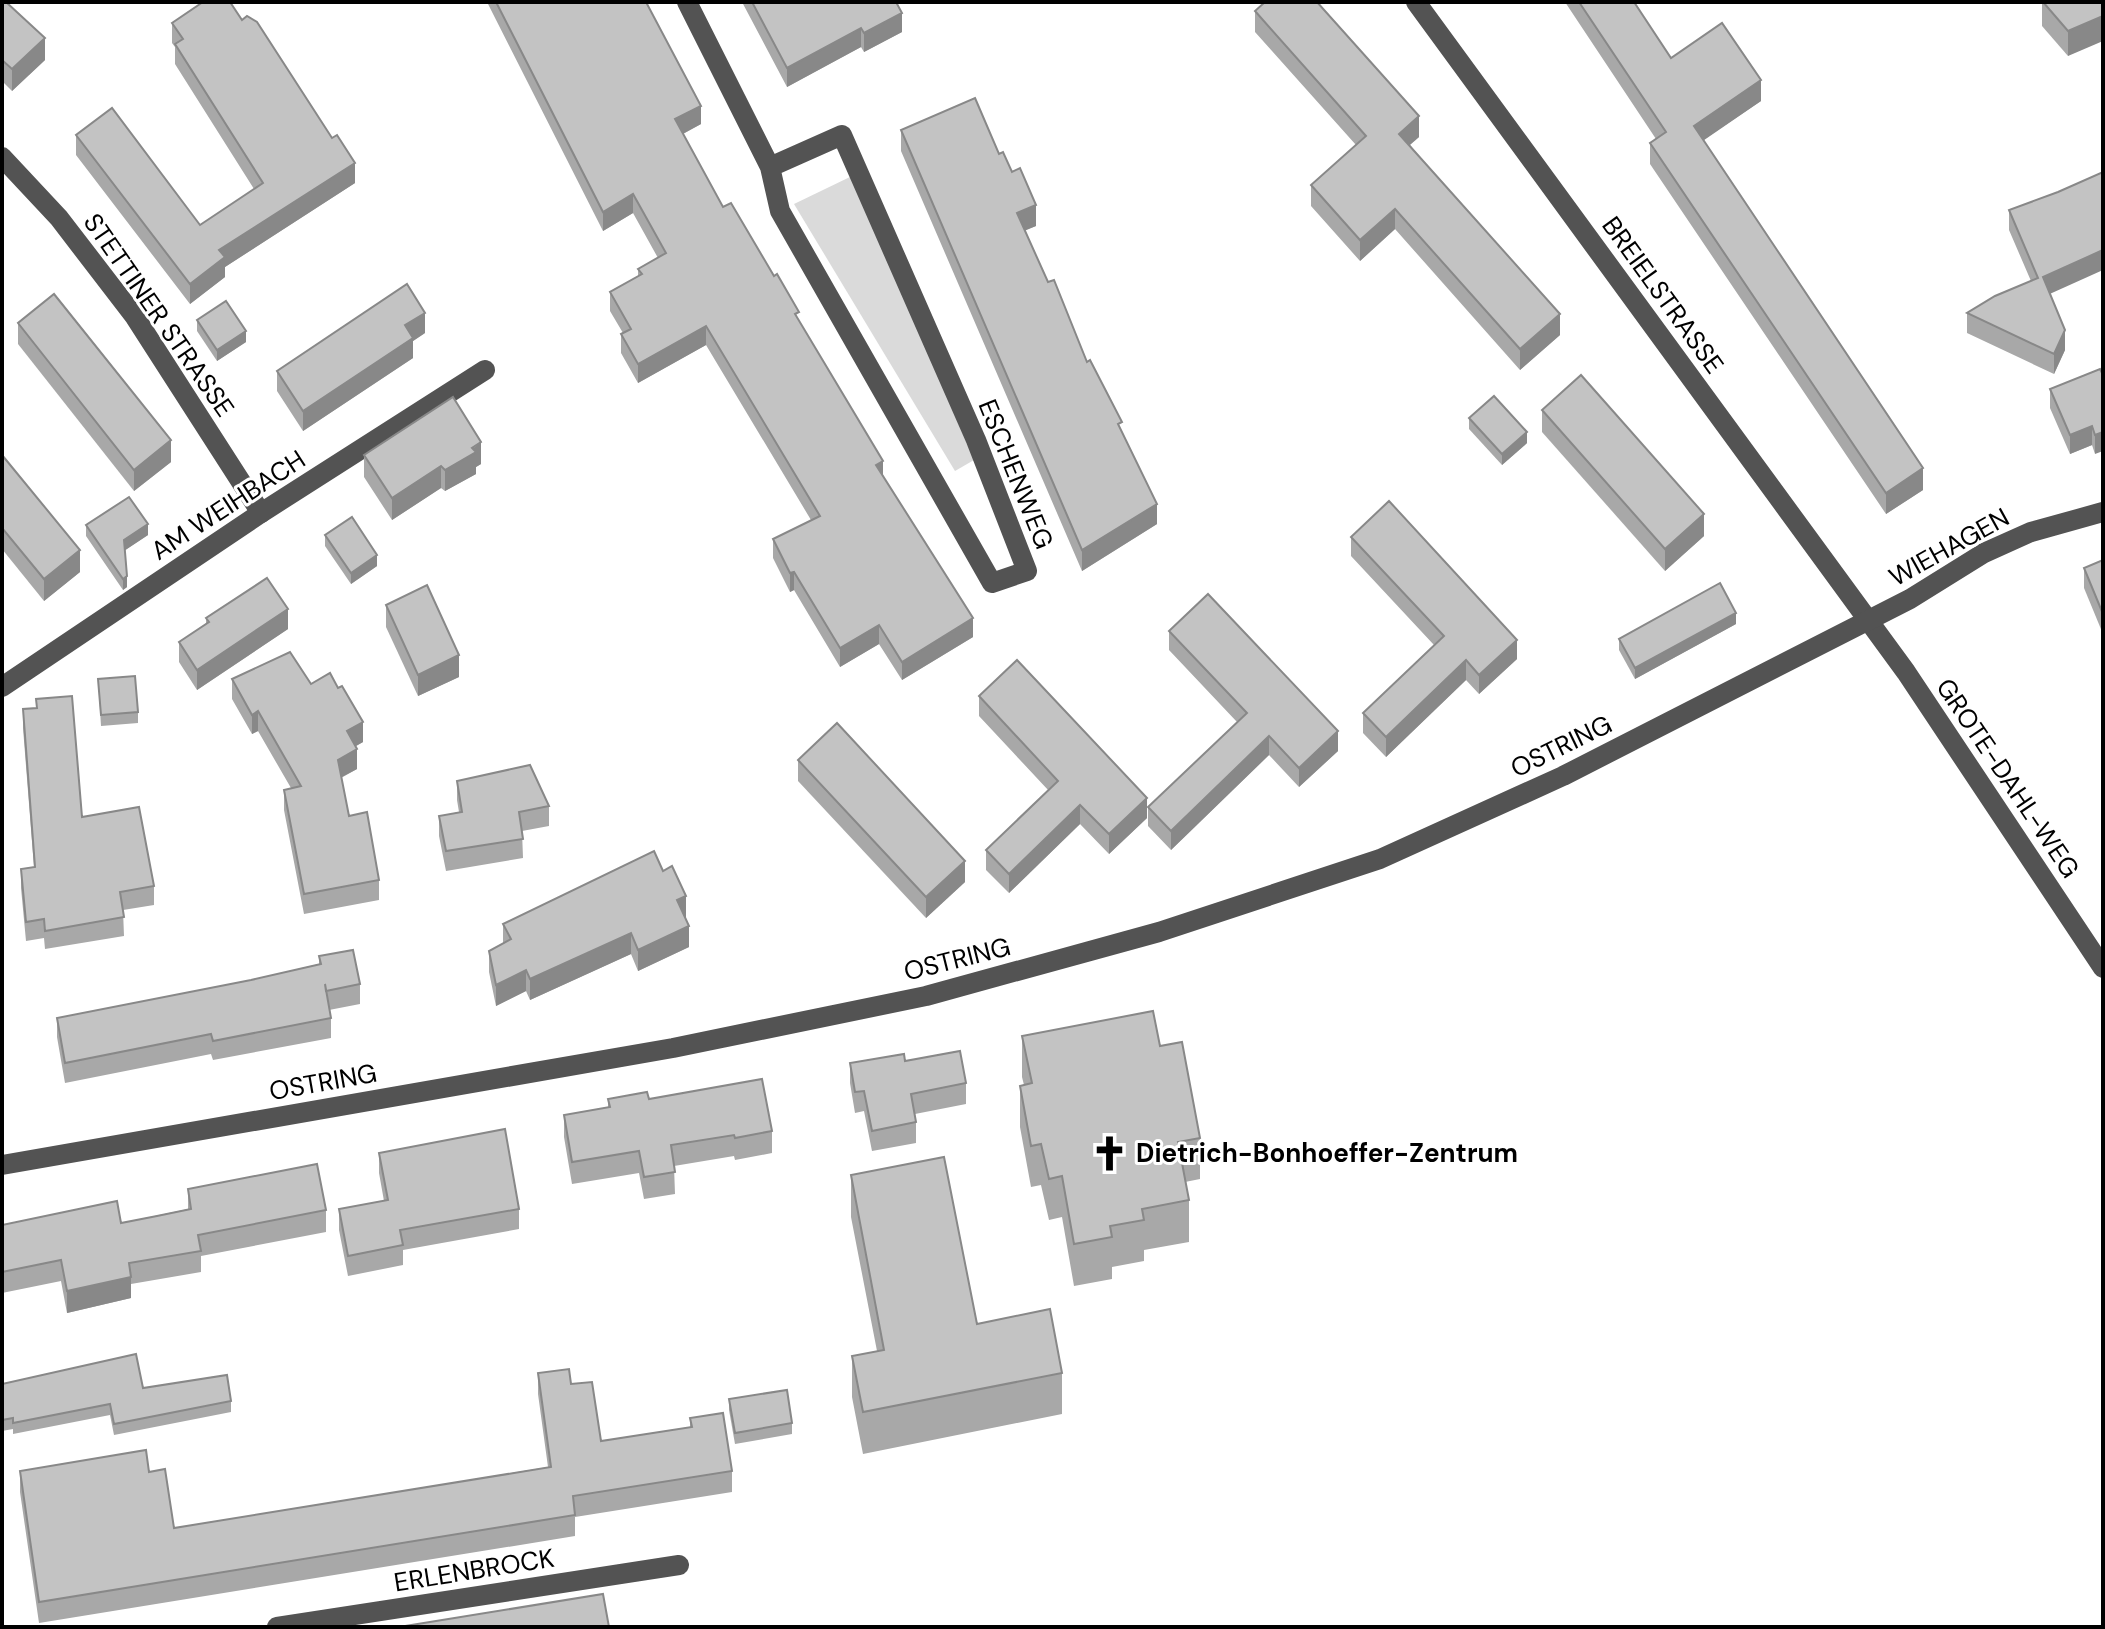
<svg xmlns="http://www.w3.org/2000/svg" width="2105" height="1629" viewBox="0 0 2105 1629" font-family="'DM Sans',sans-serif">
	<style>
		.green { fill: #dadada }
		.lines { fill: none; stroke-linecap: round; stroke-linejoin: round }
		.minor { stroke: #535353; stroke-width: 20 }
		.wall { fill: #a8a8a8 }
		.shaded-wall { fill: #888 }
		.building { fill: #c3c3c3; stroke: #888; stroke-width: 2 }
		.labels { text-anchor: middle; stroke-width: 6; stroke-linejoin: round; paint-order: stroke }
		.street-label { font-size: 26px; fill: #000; stroke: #fff }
		.poi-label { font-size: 26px; font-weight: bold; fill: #000; stroke: #fff; text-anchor: start }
	</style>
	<rect width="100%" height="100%" fill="#fff"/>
	<polygon class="green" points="852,176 974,460 955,471 794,204"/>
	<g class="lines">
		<g class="minor">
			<polyline points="687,2 770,167 780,211 992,583 1027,571 976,440 842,135 770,167"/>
			<polyline points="1416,2 1906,672 2103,968"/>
			<polyline points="2,157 59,218 135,317 261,513"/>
			<polyline points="2,687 261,513 485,370"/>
			<polyline points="2,1165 673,1048 926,996 1159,932 1380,859 1563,776 1910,599 1984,553 2031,532 2103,512"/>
			<polyline points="277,1627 679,1565"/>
		</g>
	</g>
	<g class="wall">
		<polygon points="2,2 45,60 12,91 2,81"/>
		<polygon points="487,2 646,2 701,124 683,134 723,207 799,321 883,477 973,637 902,680 879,644 840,667 794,590 790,592 773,558 773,539 811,520 706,345 638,383 621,353 621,334 623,333 610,311 610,292 638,276 638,269 658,258 633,213 603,231"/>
		<polygon points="742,2 896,2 902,32 864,52 861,47 787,87"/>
		<polygon points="1565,2 1634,2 1671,58 1761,101 1703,140 1923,490 1886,514 1650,164 1650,143 1656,139"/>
		<polygon points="2042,2 2103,2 2068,56 2042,26"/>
		<polygon points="1255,11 1419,137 1410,145 1560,335 1520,370 1395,229 1360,261 1311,206 1311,185 1356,145 1255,32"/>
		<polygon points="242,20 355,183 225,267 225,277 190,304 76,155 76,135 200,225 254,189 175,64 175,47 172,43 172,23"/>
		<polygon points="901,130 999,154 1012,172 1036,226 1025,230 1048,282 1122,432 1157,524 1082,571 901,151"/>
		<polygon points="2009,210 2050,294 2065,350 2054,374 1967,333 1967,313 2031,281 2009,230"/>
		<polygon points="197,320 246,342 217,361 197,331"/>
		<polygon points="18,323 171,462 134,491 18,344"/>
		<polygon points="425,333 413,341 413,358 303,431 277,391 277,371"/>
		<polygon points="2102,373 2095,454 2092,445 2070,454 2050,408 2050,389"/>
		<polygon points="1542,410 1704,536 1665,571 1542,432"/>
		<polygon points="1469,418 1527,443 1502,465 1469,429"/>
		<polygon points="2,455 80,572 44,601 2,549"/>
		<polygon points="364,455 481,464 476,467 476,474 445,491 441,488 392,520 364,477"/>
		<polygon points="86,525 148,535 125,550 127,587 123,590 86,536"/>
		<polygon points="325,535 377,566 351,584 325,546"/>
		<polygon points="1351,537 1517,659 1479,694 1466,680 1386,757 1363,733 1363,713 1434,645 1351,556"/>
		<polygon points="2103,560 2103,634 2084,588 2084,568"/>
		<polygon points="386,605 459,677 418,696 386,627"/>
		<polygon points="206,618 288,629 197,690 179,662 179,642 206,624"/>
		<polygon points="1736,624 1635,679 1619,650 1619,639"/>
		<polygon points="1169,631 1338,751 1299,787 1269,755 1171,850 1148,826 1148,807 1237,722 1169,650"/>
		<polygon points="98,679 138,712 138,723 101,726"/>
		<polygon points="232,679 311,684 363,742 356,746 357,769 341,778 349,816 379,880 379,900 304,914 284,810 284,790 291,788 258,731 252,734 232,699"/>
		<polygon points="979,696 1147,818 1109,854 1080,824 1009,893 986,870 986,850 1049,791 979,716"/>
		<polygon points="23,709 82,817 154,886 154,905 123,910 124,936 45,949 44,938 26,941 21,888 21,869 34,867 23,728"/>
		<polygon points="798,760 965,882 926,918 798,781"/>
		<polygon points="457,781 549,806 549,826 522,831 523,858 446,871 439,836 439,816 459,812 457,800"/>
		<polygon points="685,917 689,947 638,971 631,954 530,1000 526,991 496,1006 489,972 489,951 503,943 503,924 686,917"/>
		<polygon points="319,956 360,984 360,1004 329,1010 331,1018 331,1038 213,1060 211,1054 65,1083 57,1037 57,1018 251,980 319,964"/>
		<polygon points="1022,1036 1160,1046 1200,1138 1200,1179 1185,1182 1189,1200 1189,1242 1144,1250 1144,1261 1112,1267 1112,1279 1074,1286 1062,1217 1049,1220 1041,1185 1031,1187 1020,1127 1020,1086 1024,1085 1022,1077"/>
		<polygon points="905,1061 966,1083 966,1104 915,1114 916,1122 916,1143 872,1151 864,1111 855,1113 850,1083 850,1063"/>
		<polygon points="608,1099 649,1099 772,1131 772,1153 735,1160 734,1156 674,1166 675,1194 644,1199 639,1173 572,1184 564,1137 564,1115 608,1107"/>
		<polygon points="379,1153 519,1209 519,1229 403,1250 403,1265 348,1276 339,1230 339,1209 384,1201 379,1173"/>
		<polygon points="851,1175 977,1324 1062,1373 1062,1414 863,1454 852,1397 852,1356 877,1351 851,1217"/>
		<polygon points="188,1189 326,1210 326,1232 201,1256 201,1272 131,1284 131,1298 67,1313 61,1281 2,1293 2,1225 121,1223 188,1209"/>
		<polygon points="538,1373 571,1384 601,1441 690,1427 690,1418 732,1471 732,1492 575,1517 575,1536 39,1623 20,1492 20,1471 149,1472 174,1528 548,1467 538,1394"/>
		<polygon points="2,1384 143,1388 231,1401 231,1412 114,1435 110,1415 13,1434 13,1429 2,1431"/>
		<polygon points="729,1399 792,1423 792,1434 735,1444 729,1410"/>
	</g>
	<g class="shaded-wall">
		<polygon points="902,13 902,32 864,52 864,33"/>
		<polygon points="2103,16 2103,41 2068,56 2068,31"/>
		<polygon points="861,28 861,47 787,87 787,68"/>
		<polygon points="45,38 45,60 12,91 12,69"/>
		<polygon points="1761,80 1761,101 1694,147 1694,126"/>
		<polygon points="701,106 701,124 675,138 675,119"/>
		<polygon points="1419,116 1419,137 1399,154 1399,134"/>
		<polygon points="355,163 355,183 225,267 225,277 190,304 190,284 219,250"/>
		<polygon points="633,194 633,213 603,231 603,212"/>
		<polygon points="1036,205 1036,226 1017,234 1017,213"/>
		<polygon points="1395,209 1395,229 1360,261 1360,240"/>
		<polygon points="2103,250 2103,270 2043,297 2043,277"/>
		<polygon points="425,313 425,333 413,341 413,358 303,431 303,411 405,325"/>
		<polygon points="1560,314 1560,335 1520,370 1520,349"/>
		<polygon points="706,326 706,345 638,383 638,364"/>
		<polygon points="2065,330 2065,350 2054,374 2054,354"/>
		<polygon points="246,331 246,342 217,361 217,350"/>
		<polygon points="2092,426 2092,445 2070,454 2070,435"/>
		<polygon points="1527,432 1527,443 1502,465 1502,454"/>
		<polygon points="2103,432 2103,451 2095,454 2095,435"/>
		<polygon points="171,440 171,462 134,491 134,470"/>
		<polygon points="481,442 481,464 476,467 476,474 445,491 445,470"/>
		<polygon points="883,461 883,480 876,465"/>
		<polygon points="441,466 441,488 392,520 392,498"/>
		<polygon points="1923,468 1923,490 1886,514 1886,493"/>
		<polygon points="1157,504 1157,524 1082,571 1082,550"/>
		<polygon points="1704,514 1704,536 1665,571 1665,549"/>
		<polygon points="148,524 148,535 124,551 124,540"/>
		<polygon points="80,550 80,572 44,601 44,579"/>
		<polygon points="377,555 377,566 351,584 351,573"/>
		<polygon points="794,572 794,590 790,592 790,573"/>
		<polygon points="127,576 127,587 123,590 123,579"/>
		<polygon points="288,609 288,629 197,690 197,670"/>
		<polygon points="1736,613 1736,624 1635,679 1635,668"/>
		<polygon points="973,618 973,637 902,680 902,662"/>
		<polygon points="879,625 879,644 840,667 840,648"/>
		<polygon points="1517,640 1517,659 1479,694 1479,675"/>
		<polygon points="459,655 459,677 418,696 418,675"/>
		<polygon points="1466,660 1466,680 1386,757 1386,737"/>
		<polygon points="258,711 258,731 252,734 252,715"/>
		<polygon points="363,722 363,742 347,751 347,731"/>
		<polygon points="1338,731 1338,751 1299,787 1299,768"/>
		<polygon points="1269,736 1269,755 1171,850 1171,831"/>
		<polygon points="357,749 357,769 338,779 338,760"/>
		<polygon points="1147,798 1147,818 1109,854 1109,834"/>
		<polygon points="1080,805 1080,824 1009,893 1009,874"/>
		<polygon points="965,861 965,882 926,918 926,897"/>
		<polygon points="686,896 686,917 677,921 677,900"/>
		<polygon points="689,926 689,947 638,971 638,950"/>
		<polygon points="631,933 631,954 530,1000 530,979"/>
		<polygon points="526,970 526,991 496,1006 496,985"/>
		<polygon points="131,1277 131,1298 67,1313 67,1291"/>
	</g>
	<g class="building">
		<polygon points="2,2 6,2 45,38 12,69 2,60"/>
		<polygon points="203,2 230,2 242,20 247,16 257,22 332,138 337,135 355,163 219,250 225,257 190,284 76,135 112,108 200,225 263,183 175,44 183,39 172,23"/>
		<polygon points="496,2 646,2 701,106 675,119 723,207 731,203 774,276 777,274 799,312 795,314 883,461 876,465 973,618 902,662 879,625 840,648 794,572 790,573 773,539 820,516 706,326 638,364 621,334 631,329 610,292 642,274 638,269 666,253 633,194 603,212"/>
		<polygon points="752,2 896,2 902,13 864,33 861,28 787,68"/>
		<polygon points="1265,2 1317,2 1419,116 1399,134 1560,314 1520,349 1395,209 1360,240 1311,185 1366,136 1255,11"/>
		<polygon points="1579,2 1634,2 1671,58 1722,23 1761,80 1694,126 1923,468 1886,493 1650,143 1666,132"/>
		<polygon points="2043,2 2103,2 2103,16 2068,31"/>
		<polygon points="975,98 999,154 1003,152 1012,172 1020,168 1036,205 1017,213 1048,282 1054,280 1087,362 1090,360 1122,422 1118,424 1157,504 1082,550 901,130"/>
		<polygon points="2103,172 2103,250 2043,277 2065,330 2054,354 1967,313 1995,296 2038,278 2009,210 2058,192"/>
		<polygon points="407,284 425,313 405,325 413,338 303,411 277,371"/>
		<polygon points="54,294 171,440 134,470 18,323"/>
		<polygon points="226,301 246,331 217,350 197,320"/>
		<polygon points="2100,369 2102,373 2103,372 2103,432 2095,435 2092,426 2070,435 2050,389"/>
		<polygon points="1581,375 1704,514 1665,549 1542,410"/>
		<polygon points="1494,396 1527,432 1502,454 1469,418"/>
		<polygon points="453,397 481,442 472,448 476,452 445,470 441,466 392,498 364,455"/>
		<polygon points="2,455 80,550 44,579 2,528"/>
		<polygon points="129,497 148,524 124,540 127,576 123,579 86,525"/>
		<polygon points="1389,501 1517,640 1479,675 1466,660 1386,737 1363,713 1444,636 1351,537"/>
		<polygon points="352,517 377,555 351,573 325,535"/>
		<polygon points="2103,560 2103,614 2084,568"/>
		<polygon points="267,578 288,609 197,670 179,642 209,622 206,618"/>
		<polygon points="1720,583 1736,613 1635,668 1619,639"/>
		<polygon points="427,585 459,655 418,675 386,605"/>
		<polygon points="1208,594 1338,731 1299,768 1269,736 1171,831 1148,807 1247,713 1169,631"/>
		<polygon points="290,652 311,684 330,673 338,688 342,686 363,722 347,731 357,749 338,760 349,816 367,812 379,880 304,894 284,790 301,786 258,711 252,715 232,679"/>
		<polygon points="1017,660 1147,798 1109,834 1080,805 1009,874 986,850 1058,781 979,696"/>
		<polygon points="135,676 138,712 101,715 98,679"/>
		<polygon points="72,696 82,817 139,807 154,886 120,892 124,917 45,931 44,919 26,922 21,869 35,867 23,709 37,708 36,699"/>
		<polygon points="837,723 965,861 926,897 798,760"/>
		<polygon points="530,765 549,806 519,812 523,839 446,851 439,816 462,812 457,781"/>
		<polygon points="654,851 663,871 672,866 686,896 677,900 689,926 638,950 631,933 530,979 526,970 496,985 489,951 511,939 503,924"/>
		<polygon points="353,950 360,984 326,991 325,984 331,1018 213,1041 211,1034 65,1063 57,1018 251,980 321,964 319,956"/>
		<polygon points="1153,1011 1160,1046 1182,1042 1200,1138 1178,1142 1189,1200 1142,1209 1144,1220 1110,1226 1112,1237 1074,1244 1062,1176 1049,1179 1041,1144 1031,1146 1020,1086 1032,1083 1022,1036"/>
		<polygon points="960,1051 966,1083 911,1094 916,1122 872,1131 864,1091 855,1092 850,1063 904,1054 905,1061"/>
		<polygon points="762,1079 772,1131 735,1138 734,1135 671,1145 675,1172 644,1177 639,1151 572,1162 564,1115 610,1107 608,1099 647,1092 649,1099"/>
		<polygon points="505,1129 519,1209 400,1230 403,1245 348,1256 339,1209 388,1200 379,1153"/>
		<polygon points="944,1157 977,1324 1050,1309 1062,1373 863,1412 852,1356 884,1350 851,1175"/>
		<polygon points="317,1164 326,1210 198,1235 201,1251 129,1263 131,1277 67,1291 61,1260 2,1272 2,1225 117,1201 121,1223 157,1216 191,1209 188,1189"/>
		<polygon points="136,1354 143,1388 227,1375 231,1401 114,1424 110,1404 13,1423 13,1418 2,1420 2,1384"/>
		<polygon points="569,1369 571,1384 592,1382 601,1441 692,1427 690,1418 723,1413 732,1471 573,1496 575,1515 39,1602 20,1471 146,1450 149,1472 165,1469 174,1528 551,1467 538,1373"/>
		<polygon points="787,1390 792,1423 735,1433 729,1399"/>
		<polygon points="603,1594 609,1627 399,1627"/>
	</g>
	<defs>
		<symbol id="church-bare" viewBox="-9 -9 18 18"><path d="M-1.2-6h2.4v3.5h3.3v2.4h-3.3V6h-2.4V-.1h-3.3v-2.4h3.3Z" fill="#000" stroke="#fff" stroke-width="2.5" paint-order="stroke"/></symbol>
	</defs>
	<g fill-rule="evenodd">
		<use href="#church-bare" x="1084" y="1128" width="51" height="51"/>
	</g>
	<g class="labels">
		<g class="street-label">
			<text transform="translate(1663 295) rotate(54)" y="9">BREIELSTRASSE</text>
			<text transform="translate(159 315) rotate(55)" y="9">STETTINER STRASSE</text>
			<text transform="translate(1016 474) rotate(68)" y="9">ESCHENWEG</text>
			<text transform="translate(228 505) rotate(-33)" y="9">AM WEIHBACH</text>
			<text transform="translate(1949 547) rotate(-29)" y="9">WIEHAGEN</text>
			<text transform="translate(1561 746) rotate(-26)" y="9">OSTRING</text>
			<text transform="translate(2008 778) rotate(56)" y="9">GROTE-DAHL-WEG</text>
			<text transform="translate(957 959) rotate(-14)" y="9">OSTRING</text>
			<text transform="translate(323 1082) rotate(-10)" y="9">OSTRING</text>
			<text transform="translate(474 1570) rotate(-9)" y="9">ERLENBROCK</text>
		</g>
		<g class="poi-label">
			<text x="1136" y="1162">Dietrich-Bonhoeffer-Zentrum</text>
		</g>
	</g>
	<rect width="2105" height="1629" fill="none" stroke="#000000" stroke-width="8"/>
</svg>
